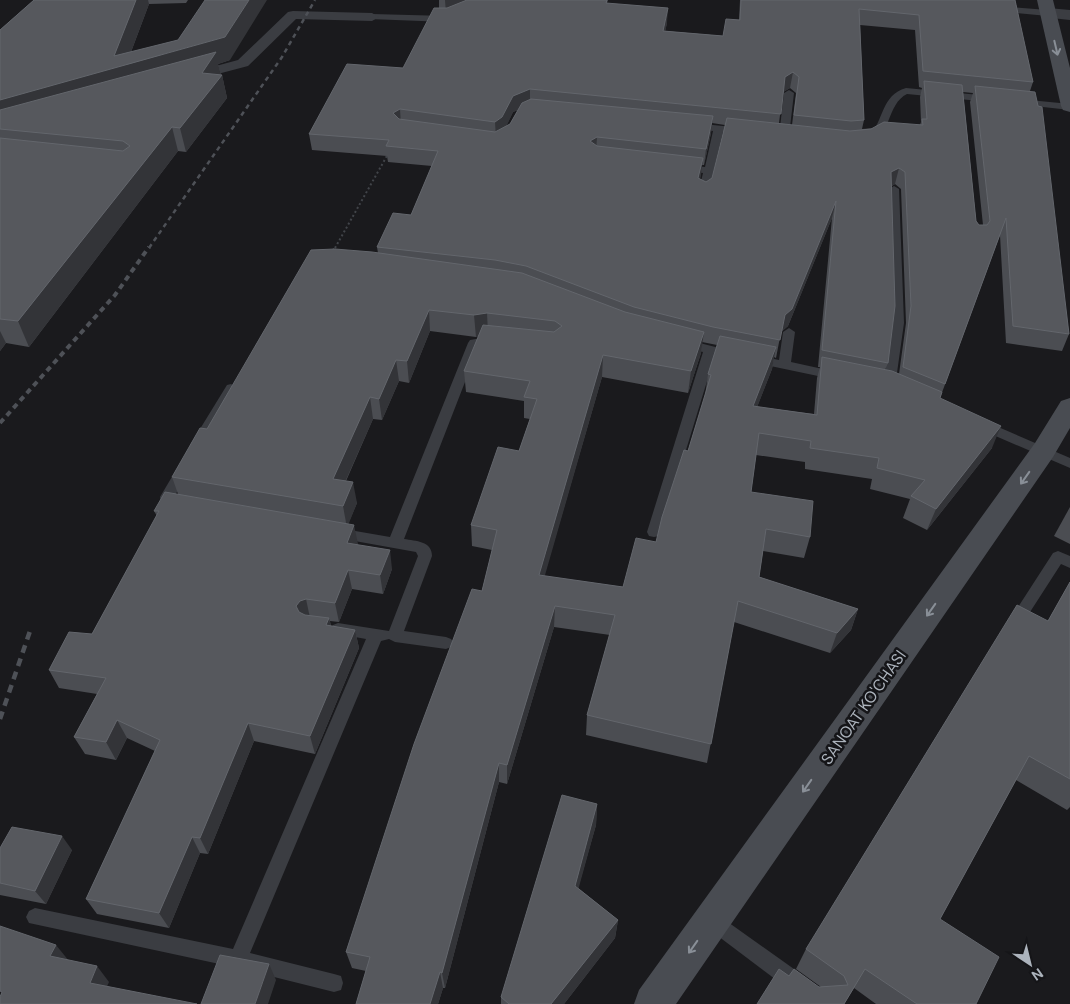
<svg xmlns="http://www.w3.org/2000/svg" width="1070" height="1004" viewBox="0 0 1070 1004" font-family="'DM Sans',sans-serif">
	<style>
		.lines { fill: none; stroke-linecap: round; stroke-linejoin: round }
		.path-far1 { stroke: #414449; stroke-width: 2; stroke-dasharray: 2 2.5; stroke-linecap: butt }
		.path { stroke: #414449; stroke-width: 3; stroke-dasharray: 2.5 4; stroke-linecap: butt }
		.service { fill: #3b3d42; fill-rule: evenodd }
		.pedestrian { fill: #3b3d42; fill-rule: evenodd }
		.minor { fill: #3b3d42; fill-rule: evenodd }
		.secondary { fill: #494c52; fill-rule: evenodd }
		.rail-far2 { stroke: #4e5157; stroke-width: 2.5; stroke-dasharray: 4.5 4; stroke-linecap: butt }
		.rail-far1 { stroke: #4e5157; stroke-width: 4; stroke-dasharray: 5.5 4.5; stroke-linecap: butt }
		.rail { stroke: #4e5157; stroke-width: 4.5; stroke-dasharray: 8 6; stroke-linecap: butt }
		.wall { fill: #4b4d52; fill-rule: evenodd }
		.shaded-wall { fill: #333438 }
		.building { fill: #56585d; stroke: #63666c }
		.oneway { stroke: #898f97 }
		.labels { text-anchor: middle; stroke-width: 5; stroke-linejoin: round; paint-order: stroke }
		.street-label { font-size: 16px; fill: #acb3bc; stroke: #151518 }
	</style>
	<rect width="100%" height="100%" fill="#1a1a1d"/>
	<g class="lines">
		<polyline class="path-far1" points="335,248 388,154"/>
		<polyline class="path" points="333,251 336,247"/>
		<g class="service">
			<polygon points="999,6 1048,10 1052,13 1048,16 996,11 996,7"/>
			<polygon points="372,14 447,16 451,19 447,22 369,19 368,17"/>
			<path d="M906,88L990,96L995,99L990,102L907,94C886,104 890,142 871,138L869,136C884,121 881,95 906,88Z"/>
			<polygon points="789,90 794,93 789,136 784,139 779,136 784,93"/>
			<polygon points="1019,99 1070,104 1070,110 1016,104 1014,102"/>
			<polygon points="694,123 742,128 747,131 742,134 723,132 708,194 703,197 698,194 703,173 684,171 679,168 684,165 705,167 713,131 691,128 691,124"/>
			<polygon points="894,186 899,189 904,323 895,387 889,391 883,387 892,323 889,189"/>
			<polygon points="789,328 795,332 791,362 841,373 843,376 841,379 837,380 751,362 749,359 755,355 779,360 783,332"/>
			<path d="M493,336L499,340L497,343L479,346L404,539C416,541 432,541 432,556L404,631L446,637L451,639L454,643L451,647L446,649L395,642L389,639L381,641L250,953L334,974L341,976L343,983L341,990L334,992L238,968L29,923L26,917L29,911L35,908L233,949L366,639L333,633L330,629L333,625L338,623L389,631L418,556L416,552L338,538L333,537L331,533L333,529L338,528L390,537L468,343L470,340Z"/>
			<polygon points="684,339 735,352 737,355 731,359 715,355 661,532 659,536 654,537 649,536 647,532 703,352 680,346 678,343"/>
			<polygon points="231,384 237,388 202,448 192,448 190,445 192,442 227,385"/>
			<polygon points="982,420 1070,458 1070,468 977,428 976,425 977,422"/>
			<polygon points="184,463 189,465 191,468 174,497 181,505 179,509 174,510 162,506 160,497 179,465"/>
			<polygon points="1058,551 1070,556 1070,568 1061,564 1021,626 1016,628 1011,626 1008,622 1011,618 1053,553"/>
			<polygon points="712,912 718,915 801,974 803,981 801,988 794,990 787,988 706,927 703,921 706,915"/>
		</g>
		<polygon class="pedestrian" points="293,11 372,13 379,17 372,21 296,19 248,66 195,80 190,79 188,76 190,73 238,60 288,12"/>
		<polygon class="minor" points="1048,8 1070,10 1070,20 1042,17 1040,13 1042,9"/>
		<g class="secondary">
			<polygon points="1037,0 1053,0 1070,68 1070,112 1063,110 1061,106"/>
			<polygon points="1070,398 1070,428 1053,457 676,1004 634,1004 639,990 1035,443 1061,401"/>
		</g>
		<polyline class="rail-far2" points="149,248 282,57 315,0"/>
		<polyline class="rail-far1" points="0,423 115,295 149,247"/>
		<polyline class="rail" points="0,719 31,628"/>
	</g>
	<g class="wall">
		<polygon points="34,0 188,0 186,3 149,4 131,52 230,60 218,64 221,75 222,75 227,98 186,152 178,151 29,347 6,343 0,351 0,30"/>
		<path d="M439,0H608L607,3L667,23L665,31L723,36L739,20L740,0H1015L1033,82L1030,91L1069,334L1062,351L1006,343L1000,235L940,398L992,448L927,530L903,518L910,499L870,489L872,479L805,469V462L756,455L751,492L810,537L804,558L763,551L759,577L858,609L851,630L830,653L734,622L707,763L586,735L587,715L610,635L554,627L507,784L499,782L445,988H443L438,1004H356L366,971L352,968L346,952L482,591L492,550L472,546L471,525L519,451L530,419L524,418V401L466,392L464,371L479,336L476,337L430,331L409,383L399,381L382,420L373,419L346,481L357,503L348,524L358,545L392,569L383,594L352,589L339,622L330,621L331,626L355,630L359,648L315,754L254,741L208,854L200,853L169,928L97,914L86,899L155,751L127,738L116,760L85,754L74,737L97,694L59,688L49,670L92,634L157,516L154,511L178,494L172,477L207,429L378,253L377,247L411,215L432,166L388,162L387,156L312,150L309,134L403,68L439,8ZM860,25L915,30L919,87L922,88L920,97L921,122L920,125L862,129L864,120ZM790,88L796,93L792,125L779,123L783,92ZM963,92L973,93L970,102L983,225H979L976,221ZM518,110L510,124L506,126L513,112ZM712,123L725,125L712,178L706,182L700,179L702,165H704L711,133ZM895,184L901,189L906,323L899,374L885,370L888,363L892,186ZM832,218L818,367H820L817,378L814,414L757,407L772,369L774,357L776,358L781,332L788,326ZM702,342L717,345L708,374L705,396L688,451L656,542L623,587L544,576L602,377L688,393L701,353Z"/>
		<polygon points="1070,507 1070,544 1054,536"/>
		<polygon points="1070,582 1070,807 1067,810 1016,780 940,919 976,1004 876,1004 854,988 844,1004 789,976 819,987 821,987 796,969 806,949 1048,621"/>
		<polygon points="597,804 596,825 578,888 618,920 615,938 564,1004 501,1004 501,997"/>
		<polygon points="0,848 72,850 46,904 0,895"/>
	</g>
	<g class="shaded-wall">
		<polygon points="136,0 148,0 149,4 126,65 225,37 249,0 267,0 230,60 218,64 221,75 222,75 227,98 186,152 180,128 207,94 0,126 0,100 114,56"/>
		<polygon points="445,0 483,0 446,14"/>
		<polygon points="668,8 667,23 662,46 663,31"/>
		<polygon points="793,72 790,88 782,93 785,77"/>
		<polygon points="530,89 530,105 513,112 503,134 496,138 495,122 513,96"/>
		<polygon points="400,109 401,125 393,113"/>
		<polygon points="713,116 711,133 704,165 706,149"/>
		<polygon points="172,127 178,151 29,347 18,321"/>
		<polygon points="597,137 596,153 590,141"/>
		<polygon points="703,158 701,175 696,195 698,178"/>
		<polygon points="899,168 895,184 887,189 891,172"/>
		<polygon points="836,201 832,218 788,326 781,332 785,315"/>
		<polygon points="429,310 430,331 409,383 407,361"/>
		<polygon points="487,313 488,334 476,337 474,315"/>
		<polygon points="0,331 6,343 0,351"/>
		<polygon points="704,332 701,353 688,393 691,371"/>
		<polygon points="776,347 772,369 749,428 753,406"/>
		<polygon points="603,355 602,377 539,596 539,575"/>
		<polygon points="396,360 399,381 382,420 379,399"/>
		<polygon points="370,397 373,419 337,500 333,479"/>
		<polygon points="1001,426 992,448 927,530 936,509"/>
		<polygon points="353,482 357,503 347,528 343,506"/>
		<polygon points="354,525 358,544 351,562 347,543"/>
		<polygon points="390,550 392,569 383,594 380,575"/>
		<polygon points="348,570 352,589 339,622 335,603"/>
		<polygon points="306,599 310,618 300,625 296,606 300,601"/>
		<polygon points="555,606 554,627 507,784 507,765"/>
		<polygon points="858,609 851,630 830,653 837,633"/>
		<polygon points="329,618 333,637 326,625"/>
		<polygon points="355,630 359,648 315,754 310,736"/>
		<polygon points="117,720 127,738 116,760 106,742"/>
		<polygon points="248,723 254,741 208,854 200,838"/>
		<polygon points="499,763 499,782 445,988 442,973"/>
		<polygon points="597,804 596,825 574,905 575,886"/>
		<polygon points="62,836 72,850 46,904 35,891"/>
		<polygon points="192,837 200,853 169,928 159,913"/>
		<polygon points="618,920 615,938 564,1004 551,1004"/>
		<polygon points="56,945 69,961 50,956"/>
		<polygon points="269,964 276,980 268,1004 255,1004"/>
		<polygon points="97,966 109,982 102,998 90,983"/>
		<polygon points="440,972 443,988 438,1004 430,1004"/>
	</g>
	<g class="building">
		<polygon points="34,0 136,0 114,56 178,40 205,0 249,0 225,37 0,100 0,30"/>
		<polygon points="467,0 607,0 606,3 668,8 663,31 723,36 726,19 740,20 741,0 1015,0 1033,82 923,71 919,15 859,9 864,120 851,121 794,115 799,77 793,72 785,77 781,114 530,89 513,96 502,117 495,122 400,109 393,113 399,119 495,132 510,124 522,103 531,99 713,116 706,149 597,137 590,141 597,146 703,158 698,178 706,182 712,178 727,118 850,131 871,129 884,122 923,125 922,119 927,119 924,81 962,85 976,221 979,225 987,225 990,221 975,86 1035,92 1038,106 1042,107 1069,334 1013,326 1006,218 945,384 903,367 911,306 905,172 899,168 891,172 895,306 888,363 822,350 836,201 792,309 785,315 780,340 713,327 634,307 526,266 495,260 377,247 393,213 411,215 438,151 386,146 389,140 309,134 347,64 403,68 434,8 447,8"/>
		<polygon points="216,52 202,73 222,75 180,128 172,127 18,321 0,319 0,138 123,151 130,146 123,141 0,129 0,110"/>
		<polygon points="335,249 372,252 522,273 625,312 704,332 691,371 603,355 539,575 623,587 636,538 656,542 662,517 684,450 688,451 711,375 708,374 720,336 776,347 753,406 817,415 822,357 892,371 942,392 940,398 1001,426 936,509 911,496 925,480 877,468 879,458 810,448 811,441 759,433 751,492 813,501 810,537 766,529 759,577 858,609 837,633 738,601 711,744 587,715 615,615 555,606 507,765 499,763 442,973 440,972 430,1004 356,1004 370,957 346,952 414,744 472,589 482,591 497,530 471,525 498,447 519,451 537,399 524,397 530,381 464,371 483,325 554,332 562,326 555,321 487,313 474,315 429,310 407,361 396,360 379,399 370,397 333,479 353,482 343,506 172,477 200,428 207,429 311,250"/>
		<polygon points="165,492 354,525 347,543 390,550 380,575 348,570 335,603 306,599 300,601 296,606 299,612 305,615 329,618 326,625 355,630 310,736 248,723 200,838 192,837 159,913 86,899 160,740 117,720 106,742 74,737 106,678 49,670 69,632 92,634 159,511 154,511"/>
		<polygon points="1070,582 1070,779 1029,756 940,919 999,957 976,1004 917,1004 865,969 844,1004 757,1004 779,969 789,976 794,969 819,987 848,985 844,976 806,949 1017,605 1048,621"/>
		<polygon points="562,795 597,804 575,886 618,920 551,1004 509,1004 501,997"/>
		<polygon points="12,827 62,836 35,891 0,883 0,848"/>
		<polygon points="0,926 56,945 50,956 97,966 90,983 197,1004 0,1004 0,997 2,992 0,991"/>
		<polygon points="220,955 269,964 255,1004 201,1004"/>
	</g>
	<defs><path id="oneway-shaft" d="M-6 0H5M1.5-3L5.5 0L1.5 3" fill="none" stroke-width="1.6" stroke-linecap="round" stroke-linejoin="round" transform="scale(1.25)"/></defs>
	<g class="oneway">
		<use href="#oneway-shaft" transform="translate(1056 48) rotate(77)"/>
		<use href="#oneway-shaft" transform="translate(1025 478) rotate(125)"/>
		<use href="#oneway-shaft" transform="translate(931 610) rotate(125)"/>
		<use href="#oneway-shaft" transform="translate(807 786) rotate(125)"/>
		<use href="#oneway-shaft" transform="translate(693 947) rotate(125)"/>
	</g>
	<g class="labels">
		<g class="street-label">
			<text transform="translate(863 707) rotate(-55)" y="6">SANOAT KO'CHASI</text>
		</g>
	</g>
	<g transform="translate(1030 964) rotate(145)" stroke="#151518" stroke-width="4" paint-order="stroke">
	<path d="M0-4L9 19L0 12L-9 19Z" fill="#acb3bc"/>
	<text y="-8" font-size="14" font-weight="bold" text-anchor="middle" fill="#acb3bc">N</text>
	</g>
</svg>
